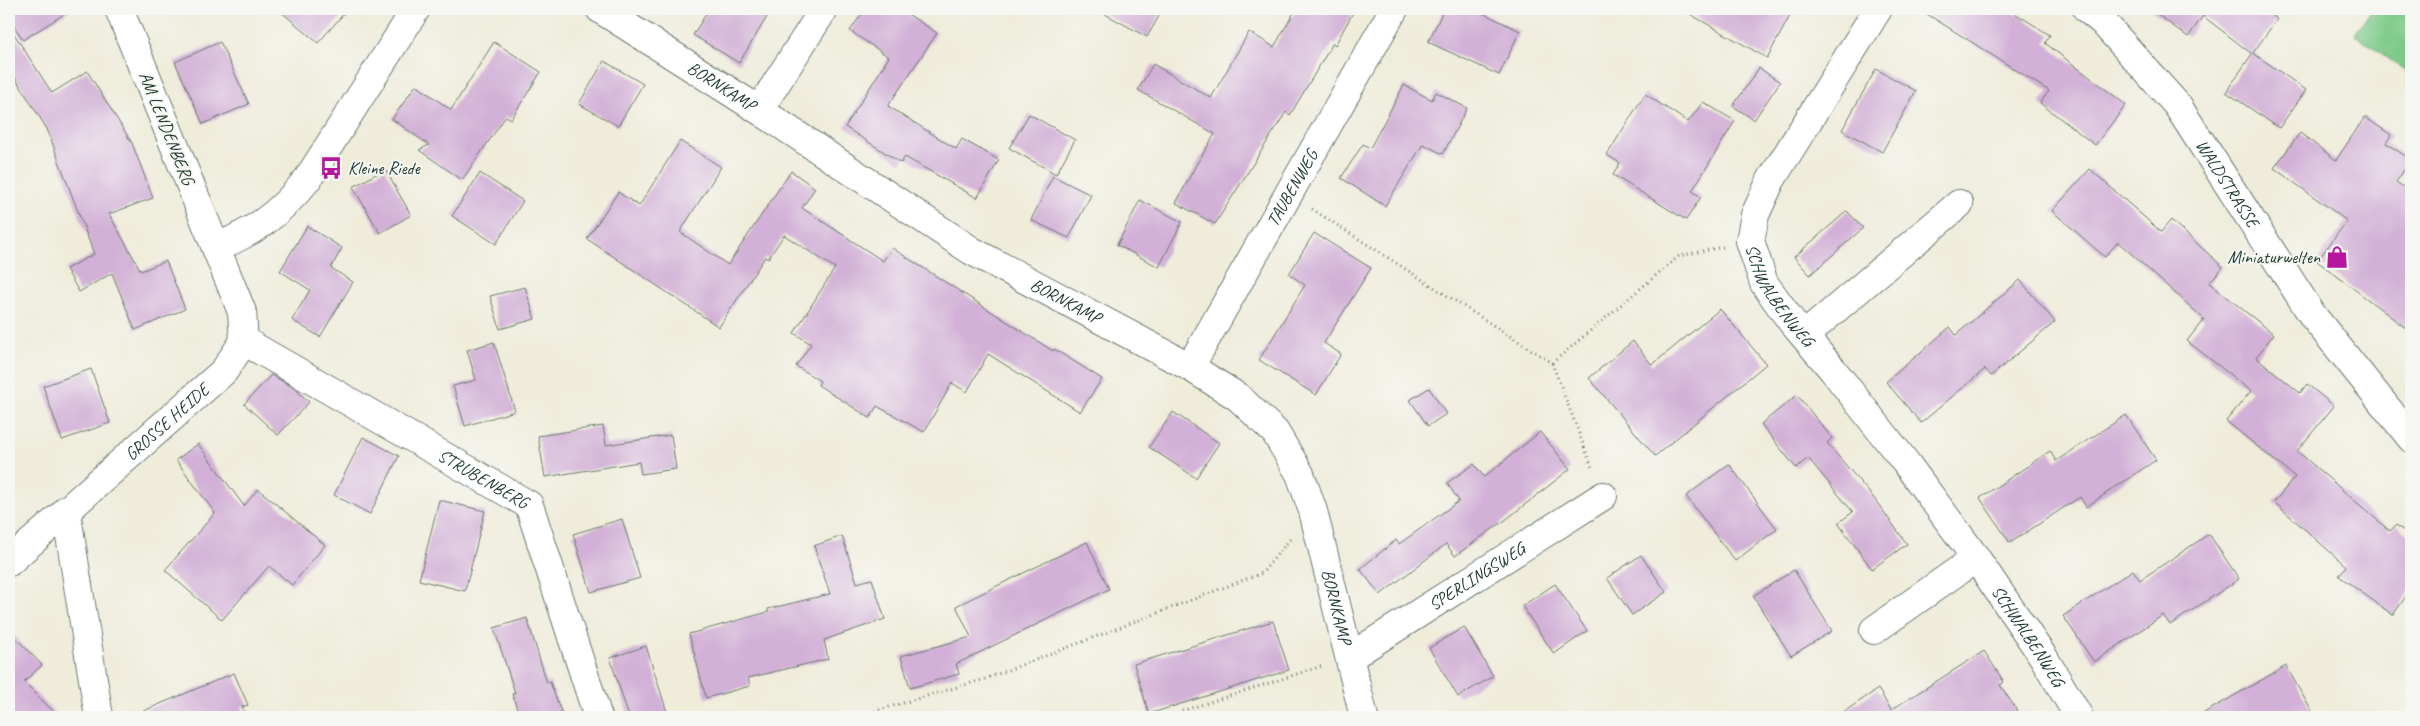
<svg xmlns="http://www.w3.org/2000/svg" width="2420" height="726" viewBox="0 0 2420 726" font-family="Caveat,sans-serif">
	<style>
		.green { fill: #7dca88; stroke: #4e845e }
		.building { fill: #d2b0d7 }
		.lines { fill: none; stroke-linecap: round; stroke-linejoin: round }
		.minor-casing { stroke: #687a6e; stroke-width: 30 }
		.path { stroke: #687a6e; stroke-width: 3; stroke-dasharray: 1 4; stroke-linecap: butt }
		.minor { stroke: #fff; stroke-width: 28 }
		.labels { text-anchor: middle; stroke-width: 4; stroke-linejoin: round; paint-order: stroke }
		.street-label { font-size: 18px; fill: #1f3d34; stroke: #f6f6f2 }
		.poi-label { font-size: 18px; fill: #1f3d34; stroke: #f6f6f2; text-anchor: start }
	</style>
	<rect width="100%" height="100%" fill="#f6f6f2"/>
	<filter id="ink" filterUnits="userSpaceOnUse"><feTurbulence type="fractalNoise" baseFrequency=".02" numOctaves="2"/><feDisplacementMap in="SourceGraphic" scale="10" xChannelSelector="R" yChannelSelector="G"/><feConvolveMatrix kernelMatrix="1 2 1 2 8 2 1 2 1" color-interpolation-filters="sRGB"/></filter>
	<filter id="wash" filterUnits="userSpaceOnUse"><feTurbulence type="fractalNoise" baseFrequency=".0096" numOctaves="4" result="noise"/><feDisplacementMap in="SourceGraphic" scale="20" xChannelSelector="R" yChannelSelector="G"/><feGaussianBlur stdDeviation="1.12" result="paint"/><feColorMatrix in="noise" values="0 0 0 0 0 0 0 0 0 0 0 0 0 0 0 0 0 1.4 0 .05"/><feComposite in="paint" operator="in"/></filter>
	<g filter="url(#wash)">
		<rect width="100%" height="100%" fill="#efecda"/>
		<polygon class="green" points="2372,9 2411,9 2411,75 2355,34"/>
		<g id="blocks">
			<g class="building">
				<polygon points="9,9 72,9 23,40 9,18"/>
				<polygon points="278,9 348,9 318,43"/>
				<polygon points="709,9 754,9 767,17 739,63 693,35"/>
				<polygon points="865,9 900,9 937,33 888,106 956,149 962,139 999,160 977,198 905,157 901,163 845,127 889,57 850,31"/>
				<polygon points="1096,9 1163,9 1147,37"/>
				<polygon points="1296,9 1355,9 1335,45 1333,43 1290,115 1286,112 1215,224 1176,203 1196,165 1215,134 1138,90 1153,64 1211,98 1249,32 1274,47"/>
				<polygon points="1444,9 1474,9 1520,31 1499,75 1428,42"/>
				<polygon points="1681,9 1777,9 1790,16 1767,58"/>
				<polygon points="1919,9 2008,9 2050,35 2045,43 2126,105 2095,145 2040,103 2049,91"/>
				<polygon points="2150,9 2264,9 2277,19 2253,53 2306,90 2279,128 2226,92 2252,54 2203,16 2188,37"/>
				<polygon points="9,26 52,93 87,71 132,143 153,198 109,214 141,271 166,261 185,309 135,330 112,273 79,292 66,269 94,254 47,129 9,68"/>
				<polygon points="220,42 249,104 203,124 175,62"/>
				<polygon points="494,42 541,72 511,119 506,116 462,180 419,150 429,145 392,119 416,85 451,110"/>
				<polygon points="604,61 643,84 618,126 579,104"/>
				<polygon points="1759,68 1780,82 1754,120 1733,106"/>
				<polygon points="1876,69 1916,91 1882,152 1842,130"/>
				<polygon points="1404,85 1432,100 1436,92 1467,108 1443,154 1423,144 1385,206 1341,178 1363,144 1370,148"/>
				<polygon points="1645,94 1688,122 1703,102 1735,121 1692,191 1701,197 1686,220 1613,175 1620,163 1607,155"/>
				<polygon points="1029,114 1075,140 1056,174 1009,148"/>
				<polygon points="2365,117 2391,135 2386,143 2411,160 2396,182 2411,192 2411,332 2317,261 2347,221 2274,168 2300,133 2336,160"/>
				<polygon points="680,141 721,167 680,232 728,265 791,171 815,188 802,208 883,261 892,248 1053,351 1054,349 1102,379 1080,412 988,354 967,392 952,383 924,432 877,406 870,418 818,385 820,381 796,366 811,344 794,333 835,268 784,235 768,259 765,257 719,327 587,239 618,192 639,206"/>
				<polygon points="385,169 411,215 380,233 353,187"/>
				<polygon points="2090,169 2161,232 2171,220 2223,267 2209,283 2274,334 2256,357 2300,393 2307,384 2334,406 2297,451 2390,531 2396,525 2411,536 2411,589 2393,615 2339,576 2346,566 2274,502 2295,477 2226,421 2251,391 2187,341 2204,319 2118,242 2105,257 2052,211"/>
				<polygon points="480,173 523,201 496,244 452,216"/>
				<polygon points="1053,176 1091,195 1069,238 1031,220"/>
				<polygon points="1140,200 1182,222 1159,267 1117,245"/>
				<polygon points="1847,211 1863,228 1810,275 1794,257"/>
				<polygon points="307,226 342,248 331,268 353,282 320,337 292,320 310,290 280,271"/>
				<polygon points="1314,233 1371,268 1324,343 1341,354 1316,395 1259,360 1305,285 1289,274"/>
				<polygon points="2020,280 2055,322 1991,376 1985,369 1921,423 1886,382 1950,327 1956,335"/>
				<polygon points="525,287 535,319 500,329 490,296"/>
				<polygon points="1720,309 1766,364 1655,456 1589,378 1633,341 1652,365"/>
				<polygon points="494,342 515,411 465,426 453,386 476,380 467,350"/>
				<polygon points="91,369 110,423 62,440 43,386"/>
				<polygon points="271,375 293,387 309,402 278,435 244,404"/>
				<polygon points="1429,388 1446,414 1428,426 1410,400"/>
				<polygon points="1797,395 1832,438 1827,443 1873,497 1907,544 1872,569 1838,523 1853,512 1808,458 1796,468 1761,424"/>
				<polygon points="1173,412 1219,443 1196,478 1149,447"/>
				<polygon points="2126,415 2156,460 2086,507 2080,497 2010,543 1980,498 2050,451 2056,461"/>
				<polygon points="603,426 606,445 671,435 676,469 641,474 639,462 545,477 538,436"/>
				<polygon points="1540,432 1570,469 1508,518 1455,556 1446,544 1380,595 1360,569 1396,540 1399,544 1459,501 1447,483 1474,464 1484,477"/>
				<polygon points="363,437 399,456 370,514 334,495"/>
				<polygon points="198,444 244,506 258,489 325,545 292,585 269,566 222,620 165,570 215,513 176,460"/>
				<polygon points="1729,464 1777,529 1735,561 1686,496"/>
				<polygon points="439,500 485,511 465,591 419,580"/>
				<polygon points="622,519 640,578 591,592 573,534"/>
				<polygon points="2209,534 2239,579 2170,625 2163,615 2094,662 2063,616 2133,570 2140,580"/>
				<polygon points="842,536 857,583 872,579 885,619 824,640 828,659 748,678 750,686 706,698 689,634 768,612 768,609 830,594 814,546"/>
				<polygon points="1087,542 1109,589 956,664 959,674 910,688 901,656 971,637 956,606"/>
				<polygon points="1641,555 1666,592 1632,615 1607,578"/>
				<polygon points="1794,570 1832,631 1791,656 1753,596"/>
				<polygon points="1555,584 1587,631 1554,654 1522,606"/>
				<polygon points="527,618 547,683 550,682 563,717 520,717 512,694 515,693 494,628"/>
				<polygon points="1273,621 1289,670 1149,714 1134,664"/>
				<polygon points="1464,627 1493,676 1458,697 1429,648"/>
				<polygon points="9,631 42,665 24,682 59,717 9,717"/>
				<polygon points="646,646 667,712 669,717 629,717 610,658"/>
				<polygon points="1984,651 2004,682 2000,685 2021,717 1836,717 1878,689 1891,710"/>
				<polygon points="2286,666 2315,717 2197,717"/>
				<polygon points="234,673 248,705 242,707 246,717 129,717"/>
			</g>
		</g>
	</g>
	<g filter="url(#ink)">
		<use href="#blocks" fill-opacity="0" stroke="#687a6e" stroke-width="1"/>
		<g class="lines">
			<defs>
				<g id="minor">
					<path id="s1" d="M600,9L759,110L972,251L1190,367L1238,397L1275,432L1300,474L1313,511L1364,717"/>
					<path id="s2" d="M1878,9L1771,180L1755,215L1750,241L1764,283L1792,322L1833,370L1906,463L1976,558L2044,658L2079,717"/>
					<path id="s3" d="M2087,9L2103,22L2177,105L2313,316L2411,438"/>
					<polyline points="759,110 824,9"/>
					<path d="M216,248C258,229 277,216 307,180L416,9"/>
					<polyline points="1804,336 1959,204"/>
					<path id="s4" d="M244,341L529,505L598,717"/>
					<path id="s5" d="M1190,367L1394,9"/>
					<polyline points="66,510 99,717"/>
					<path id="s6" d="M9,562L224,371L244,341L242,312L119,9"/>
					<polyline points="1874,630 1976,558"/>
					<path id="s7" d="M1350,657L1603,496"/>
				</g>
			</defs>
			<use href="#minor" class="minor-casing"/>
			<g class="path">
				<polyline points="1312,209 1552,363 1679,256 1723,247"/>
				<polyline points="1552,363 1593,470"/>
				<polyline points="1182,711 1322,666"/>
				<polyline points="855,717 985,679 1262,573 1291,538"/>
			</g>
			<use href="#minor" class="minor"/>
		</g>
	</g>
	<defs>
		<symbol id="bus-bare" viewBox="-9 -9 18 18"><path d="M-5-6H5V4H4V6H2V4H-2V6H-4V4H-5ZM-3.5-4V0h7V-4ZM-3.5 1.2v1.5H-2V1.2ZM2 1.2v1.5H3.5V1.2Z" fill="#b5179e" stroke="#f6f6f2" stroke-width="2.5" paint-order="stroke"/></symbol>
		<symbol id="shop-bare" viewBox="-9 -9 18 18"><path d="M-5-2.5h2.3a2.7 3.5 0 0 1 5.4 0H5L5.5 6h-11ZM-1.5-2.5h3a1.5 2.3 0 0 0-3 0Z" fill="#b5179e" stroke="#f6f6f2" stroke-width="2.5" paint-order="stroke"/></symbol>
	</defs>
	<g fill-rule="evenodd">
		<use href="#bus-bare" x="315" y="152" width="32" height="32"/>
		<use href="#shop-bare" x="2321" y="241" width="32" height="32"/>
	</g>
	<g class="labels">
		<g class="street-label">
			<text dy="6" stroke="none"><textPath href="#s1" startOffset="144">BORNKAMP</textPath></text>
			<text transform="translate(167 128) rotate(68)" y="6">AM LENDENBERG</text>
			<text dy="6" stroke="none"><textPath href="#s3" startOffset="225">WALDSTRASSE</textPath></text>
			<text dy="6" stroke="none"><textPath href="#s5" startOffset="206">TAUBENWEG</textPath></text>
			<text dy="6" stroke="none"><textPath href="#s2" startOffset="329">SCHWALBENWEG</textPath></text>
			<text dy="6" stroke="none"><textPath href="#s1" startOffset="550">BORNKAMP</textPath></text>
			<text dy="6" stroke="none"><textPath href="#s6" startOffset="211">GROSSE HEIDE</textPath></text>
			<text dy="6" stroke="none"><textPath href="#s4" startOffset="276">STRUBENBERG</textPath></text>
			<text dy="6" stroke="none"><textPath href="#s7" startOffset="150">SPERLINGSWEG</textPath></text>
			<text dy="6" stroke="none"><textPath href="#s1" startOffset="985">BORNKAMP</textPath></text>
			<text dy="6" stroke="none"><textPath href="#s2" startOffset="752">SCHWALBENWEG</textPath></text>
		</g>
		<g class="poi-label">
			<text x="348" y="174">Kleine Riede</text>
			<text x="2320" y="263" text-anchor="end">Miniaturwelten</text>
		</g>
	</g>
	<rect width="2420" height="726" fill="none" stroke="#f6f6f2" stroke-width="30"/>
</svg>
